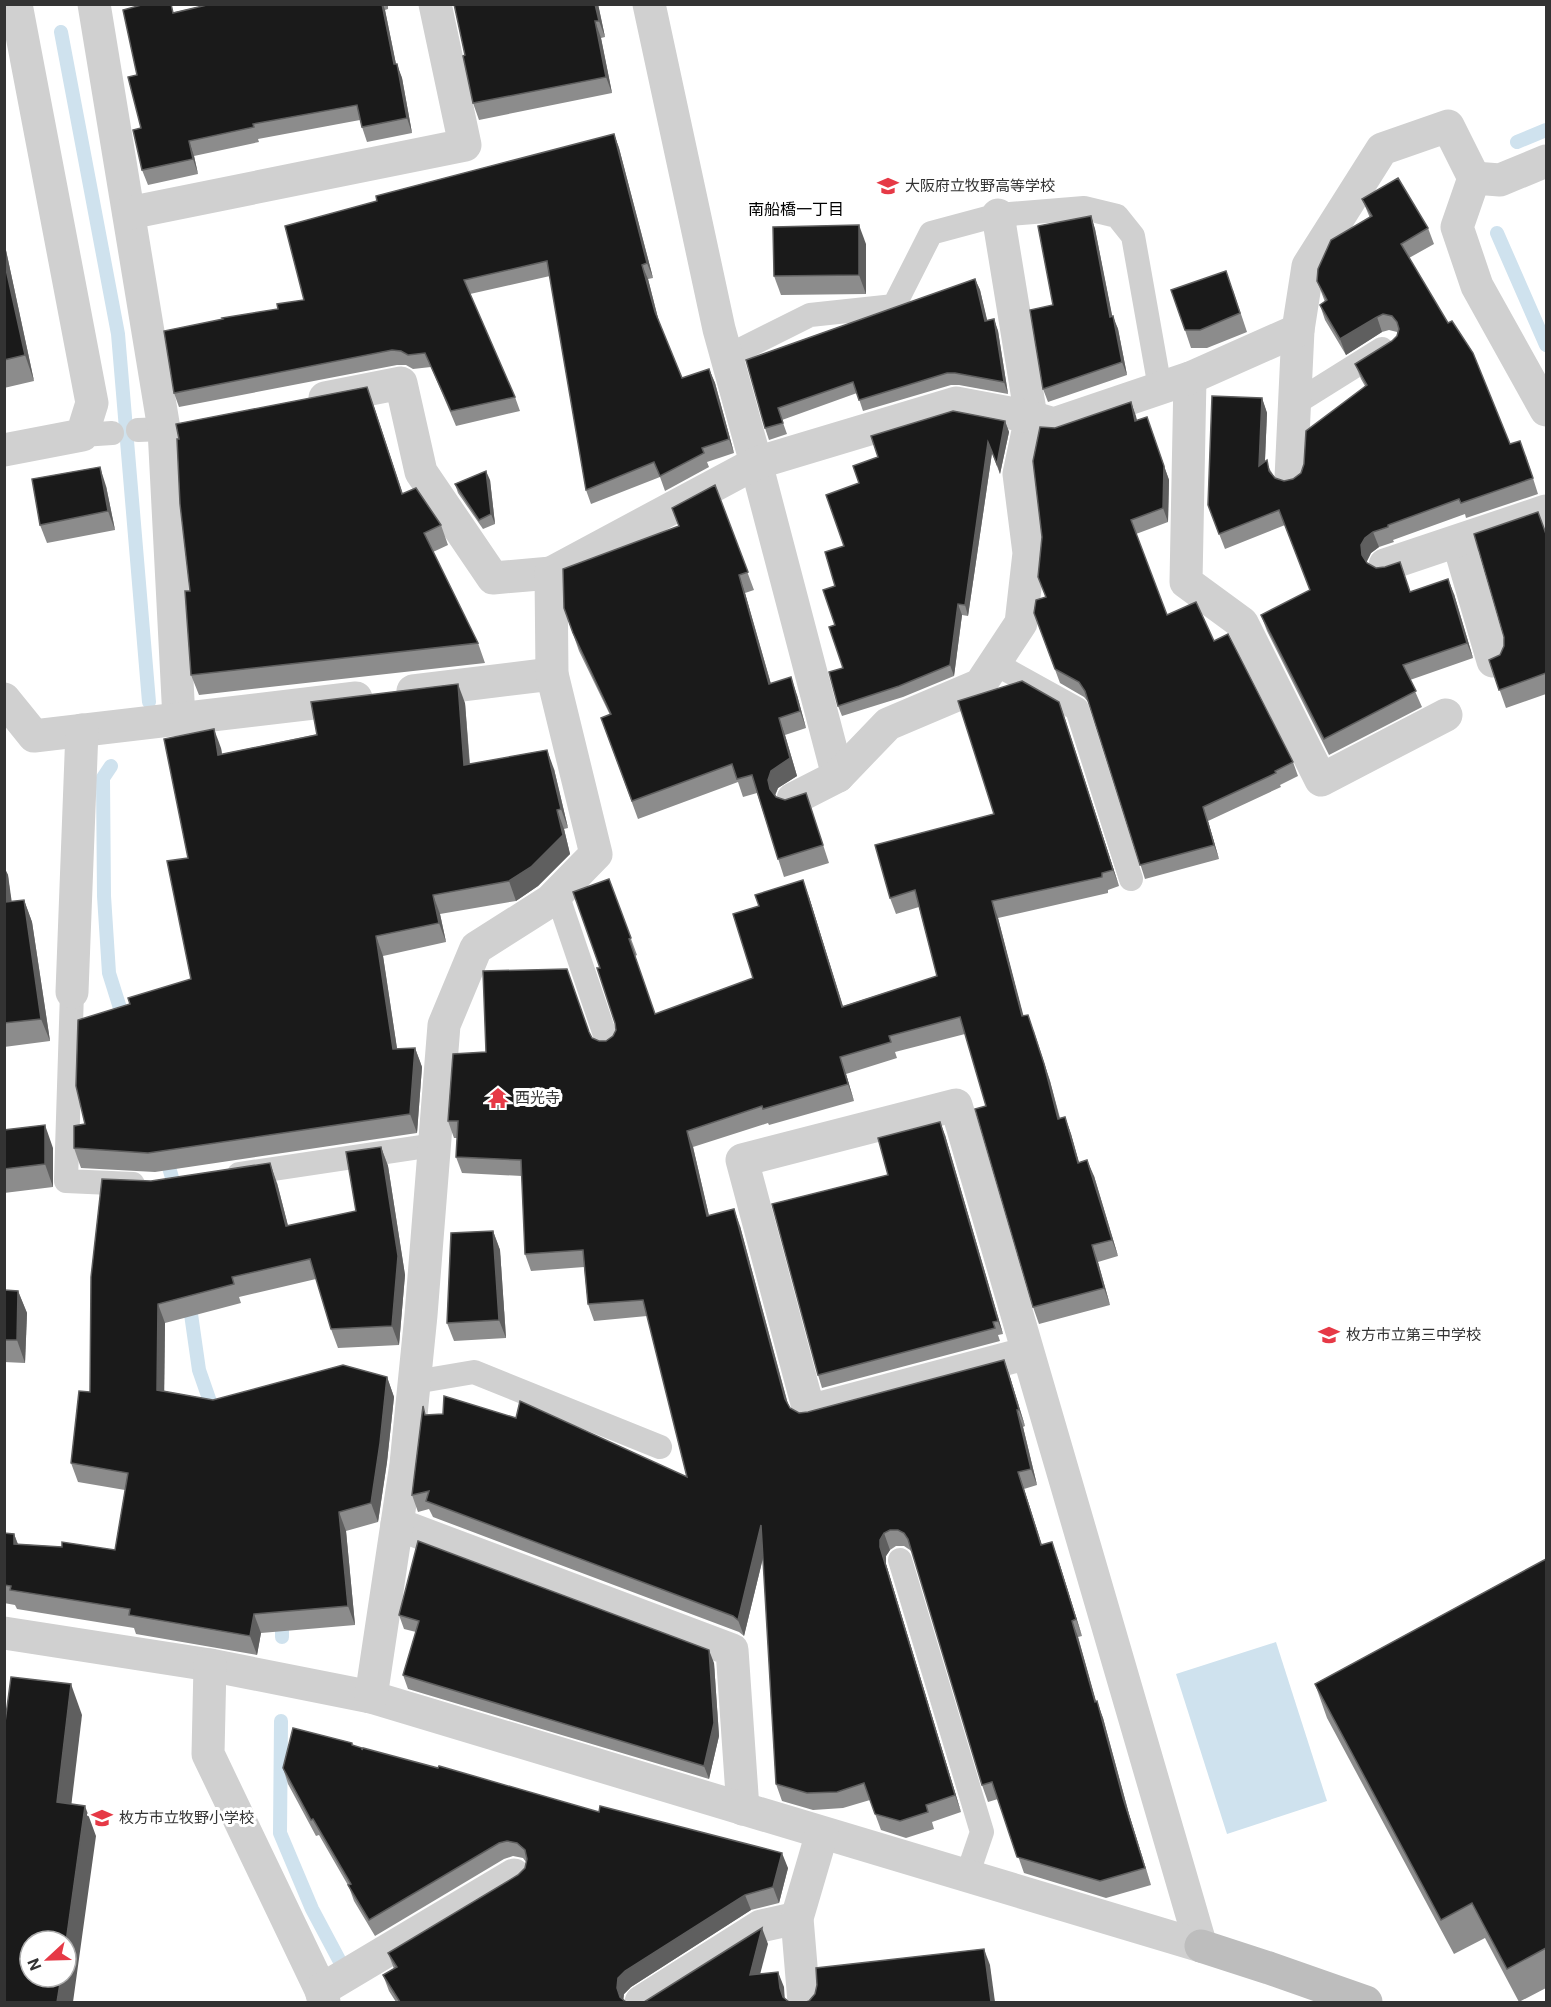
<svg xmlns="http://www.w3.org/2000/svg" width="1551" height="2007" viewBox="0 0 1551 2007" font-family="Roboto,'Noto Sans JP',sans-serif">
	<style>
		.water { fill: #cfe2ee }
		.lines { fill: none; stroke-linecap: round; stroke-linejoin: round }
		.stream { stroke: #cfe2ee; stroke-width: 14 }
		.lane { stroke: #d0d0d0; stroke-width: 24 }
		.street { stroke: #d0d0d0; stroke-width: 33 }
		.secondary { stroke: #bdbdbd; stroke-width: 33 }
		.wall { fill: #8c8c8c }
		.shaded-wall { fill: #5f5f5f }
		.building { fill: #1a1a1a; stroke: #5f5f5f; stroke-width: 1.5 }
		.labels { text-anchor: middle; stroke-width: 6; stroke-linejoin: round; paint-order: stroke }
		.poi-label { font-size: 15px; fill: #333; stroke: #fff; text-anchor: start }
		.neighbourhood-label { font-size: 16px; fill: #000; stroke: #fff }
	</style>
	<rect width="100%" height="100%" fill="#fff"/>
	<polygon class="water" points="1276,1642 1327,1801 1227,1834 1176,1674"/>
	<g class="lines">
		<g class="stream">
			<polyline points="61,32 118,334 149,702"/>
			<polyline points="1517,142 1546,130"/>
			<polyline points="1497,233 1546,345"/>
			<polyline points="111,766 103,778 104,896 109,973 125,1024"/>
			<polyline points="165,1154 173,1181"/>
			<polyline points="189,1300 199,1370 215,1416"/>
			<polyline points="282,1637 282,1612"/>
			<polyline points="281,1721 280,1833 312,1909 345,1971"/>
		</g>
		<g class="lane">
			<polyline points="726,357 810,315 894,306 931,233 998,215 1084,208 1117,216 1133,236 1160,388"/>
			<polyline points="1294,404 1382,349"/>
			<polyline points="138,430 164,429"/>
			<polyline points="82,435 112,433"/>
			<polyline points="994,663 1077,709 1131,879"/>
			<polyline points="557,894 608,1044"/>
			<polyline points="72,992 66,1181 133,1184"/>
			<polyline points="239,1174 434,1145"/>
			<polyline points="415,1382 474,1372 660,1447"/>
			<polyline points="900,1560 982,1832 967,1876"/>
		</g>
		<g class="street">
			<polyline points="94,4 164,429 179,719"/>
			<polyline points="649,4 719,329 756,463 838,776"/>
			<polyline points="1474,178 1500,180 1546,161"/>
			<polyline points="129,213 465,145 435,4"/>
			<polyline points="1190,378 1186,582 1242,623 1321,780 1446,715"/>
			<polyline points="325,398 401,383 421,472 493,578 551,573"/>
			<polyline points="4,450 82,435 92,403 16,4"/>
			<polyline points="1291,478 1298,330"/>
			<polyline points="1458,541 1493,661"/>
			<polyline points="1385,565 1546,511"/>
			<polyline points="413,691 552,674"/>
			<polyline points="4,699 34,736 356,698"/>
			<polyline points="793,799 838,776 888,724 980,685 1021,623 1029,553 1019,474 1031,417 998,215"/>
			<polyline points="72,992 82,730"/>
			<polyline points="1028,1353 809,1411 742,1160 956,1105 1201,1946"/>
			<polyline points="397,1524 732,1650 743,1809"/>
			<polyline points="4,1633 210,1665 371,1697 1201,1946"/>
			<polyline points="210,1665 208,1754 321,1990 324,2002"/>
			<polyline points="371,1697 406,1464 421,1315 444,1025 476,948 550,901 596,854 552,674 551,573 756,463 956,403 1031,417 1054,424 1190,378 1298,330 1308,266 1382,149 1448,126 1474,178 1457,227 1477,286 1546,410"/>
			<polyline points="321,1990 514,1875"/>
			<polyline points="641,2002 761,1926 797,1918"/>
			<polyline points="804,2002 797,1918 822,1833"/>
		</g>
		<polyline class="secondary" points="1201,1946 1269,1968 1366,2002"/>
	</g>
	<g class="wall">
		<polygon points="211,4 388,4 388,9 385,10 396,64 402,78 412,133 367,142 362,127 360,120 258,139 259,142 194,156 198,174 148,185 142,170 141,128 137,75 175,12"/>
		<polygon points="454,4 598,4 605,37 601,38 612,93 479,120 473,103 465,55"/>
		<polygon points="614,134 619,148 653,278 648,279 659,322 682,378 709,369 715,383 734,453 707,462 709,467 665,491 660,477 591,504 586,490 550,276 470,294 515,397 520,411 456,426 431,367 413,369 406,365 397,365 179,407 174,393 278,309 304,300 377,201"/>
		<polygon points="1362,199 1428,228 1434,244 1409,258 1510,444 1526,456 1538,494 1466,518 1465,514 1393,540 1394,542 1379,547 1371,553 1367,561 1367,563 1411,592 1454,594 1473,658 1410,680 1422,707 1329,755 1267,631 1261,615 1310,590 1285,525 1225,549 1208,505 1262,398 1267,413 1265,461 1275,478 1284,481 1293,479 1301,473 1365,386 1361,379 1355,364 1392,341 1397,336 1397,332 1389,330 1382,332 1346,355 1325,320 1320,305 1325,302 1317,281 1370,218"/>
		<polygon points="1091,216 1095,229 1112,316 1118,329 1127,375 1048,402 1043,389 1053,305"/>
		<polygon points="4,241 34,381 4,388"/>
		<polygon points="866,244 866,294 781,295 774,276"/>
		<polygon points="975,279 980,290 987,321 994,319 998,331 1008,394 959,385 951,385 863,411 857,393 782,420 787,434 769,440 765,428 746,360"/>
		<polygon points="1233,290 1247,332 1207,348 1191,348 1185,330"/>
		<polygon points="1131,402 1137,421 1147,417 1169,480 1168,522 1136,534 1167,615 1214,641 1293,762 1298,776 1280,785 1281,787 1208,821 1219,859 1145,879 1089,703 1084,697 1060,683 1034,613 1046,597 1055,428"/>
		<polygon points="374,407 403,494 441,525 448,545 433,552 478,643 485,663 199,695 191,675 190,591"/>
		<polygon points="1005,421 1009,432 1000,474 992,453 968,616 962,615 954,676 903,697 842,716 838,706 843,668 835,625 835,586 844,546"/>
		<polygon points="490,480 495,524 483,529 458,493 455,484"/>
		<polygon points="715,485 754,590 745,593 771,684 797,695 806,728 785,735 797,776 778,788 775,796 812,811 829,863 784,877 757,793 743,797 738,782 638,819 601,718 610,715 579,651 564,608 678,526"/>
		<polygon points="106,486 115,530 47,543 40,525"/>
		<polygon points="1546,534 1546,694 1506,708 1489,660 1500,655 1504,646"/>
		<polygon points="1059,702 1119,886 1108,890 1108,893 998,918 1023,1016 1034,1031 1050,1081 1060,1118 1065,1117 1071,1134 1079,1163 1094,1176 1118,1256 1098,1262 1110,1305 1039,1324 1033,1307 986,1106 965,1034 895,1052 897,1058 846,1074 854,1101 769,1125 768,1123 693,1147 709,1216 740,1226 788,1404 790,1408 799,1413 808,1412 1004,1360 1010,1377 1025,1426 1023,1427 1037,1485 1024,1489 1042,1545 1058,1559 1082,1636 1078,1637 1096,1702 1103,1718 1129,1814 1151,1885 1106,1898 1024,1873 998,1799 988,1802 982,1785 912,1552 910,1550 904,1546 896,1546 890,1550 886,1556 886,1564 961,1812 932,1822 934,1829 906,1838 881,1830 870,1800 843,1808 813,1810 782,1801 776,1784 763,1558 744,1636 739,1632 433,1517 429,1509 418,1512 412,1495 426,1415 687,1477 647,1316 594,1321 588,1304 584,1267 531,1271 525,1254 522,1176 462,1173 456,1157 457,1138 454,1138 448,1121 486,1052 589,1034 592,1038 599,1041 606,1041 613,1036 616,1030 615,1023 600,968 609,879 637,955 635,956 655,1014 753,978 809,897 843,1006 937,976 919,907 896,914 890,898 994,814"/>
		<polygon points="465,703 470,764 554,769 568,828 564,829 570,854 538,886 516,901 440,914 446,942 383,956 397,1049 415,1048 422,1067 417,1133 155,1172 81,1168 74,1148 85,1124 130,1004 191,979 188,858 221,748 222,754"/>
		<polygon points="4,867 8,875 11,902 24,900 32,922 50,1041 4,1047"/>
		<polygon points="4,1130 53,1148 53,1187 4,1193"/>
		<polygon points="945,1135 1003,1334 998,1335 1000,1341 822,1388 818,1375 888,1175"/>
		<polygon points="381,1147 388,1166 405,1275 399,1345 338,1348 331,1329 316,1279 239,1297 241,1303 165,1323 164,1391 213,1400 387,1377 394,1397 387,1462 378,1522 346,1531 355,1625 261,1633 257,1655 136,1634 134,1628 17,1609 15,1605 4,1603 4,1531 5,1533 14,1534 18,1544 115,1550 125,1490 78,1482 71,1463 90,1392 151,1181 277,1183 288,1226 356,1211"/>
		<polygon points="493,1231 500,1250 506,1338 454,1341 447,1323"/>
		<polygon points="4,1290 18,1291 27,1313 25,1363 4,1362"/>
		<polygon points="1546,1559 1546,1988 1519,2002 1485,1938 1454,1954 1327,1718 1315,1684"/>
		<polygon points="399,1615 714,1663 719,1736 709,1779 408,1689 403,1675 416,1632 404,1629"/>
		<polygon points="353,1746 788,1868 779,1903 751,1910 631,1987 624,1994 623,2000 626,2002 396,2002 389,1991 383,1975 394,1969 388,1953 518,1875 525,1868 526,1862 523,1858 513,1856 504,1859 375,1936 354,1901 349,1887 319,1835 316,1836 288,1784 283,1768"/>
	</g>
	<g class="shaded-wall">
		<polygon points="382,4 383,4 385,10 399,79 394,64"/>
		<polygon points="595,4 598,4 605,37 599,21"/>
		<polygon points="595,21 601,38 612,93 606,77"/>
		<polygon points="397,64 402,78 412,133 407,118"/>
		<polygon points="614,134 619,148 653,278 647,263"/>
		<polygon points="189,141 194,156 198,174 193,159"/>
		<polygon points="1091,216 1095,229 1115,330 1110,317"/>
		<polygon points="859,225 866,244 866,294 859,275"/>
		<polygon points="4,241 34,381 25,355 4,260"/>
		<polygon points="642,265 648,279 660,326 655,312"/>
		<polygon points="975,279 980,290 990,332 985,321"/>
		<polygon points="1113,316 1118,329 1127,375 1122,362"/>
		<polygon points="1377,317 1382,332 1346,355 1340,339"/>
		<polygon points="994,319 998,331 1008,394 1004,382"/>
		<polygon points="709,369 715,383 734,453 729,439"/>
		<polygon points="367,387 374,407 409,514 402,494"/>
		<polygon points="1262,398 1267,413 1264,481 1259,466"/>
		<polygon points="1131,402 1136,416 1140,435 1135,421"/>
		<polygon points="1005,421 1009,432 1000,474 997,464"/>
		<polygon points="988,442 992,453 968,616 965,605"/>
		<polygon points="1164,466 1169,480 1168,522 1163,508"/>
		<polygon points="100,467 106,486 115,530 108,511"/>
		<polygon points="486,471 490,480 495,524 491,514"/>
		<polygon points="1373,532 1379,547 1371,553 1367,561 1367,570 1362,555 1361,545 1365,538"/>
		<polygon points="739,575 745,593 776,702 769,684"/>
		<polygon points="1448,579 1454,594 1473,658 1467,643"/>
		<polygon points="958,604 962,615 954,676 950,665"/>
		<polygon points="791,677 797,695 806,728 800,711"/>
		<polygon points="458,684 465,703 471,784 464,765"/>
		<polygon points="1059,702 1065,719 1119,886 1113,870"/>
		<polygon points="779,718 785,735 797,776 778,788 774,797 770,789 768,780"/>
		<polygon points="214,729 221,748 225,774 218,755"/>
		<polygon points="547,750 554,769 568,828 561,809"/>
		<polygon points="1203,807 1208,821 1219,859 1214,845"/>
		<polygon points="557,810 564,829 570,854 538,886 516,901 509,881"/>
		<polygon points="4,867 8,875 15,925 6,902 4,889"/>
		<polygon points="803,880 809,897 848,1023 842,1007"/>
		<polygon points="433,895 440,914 446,942 439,923"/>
		<polygon points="24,900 32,922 50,1041 41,1019"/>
		<polygon points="992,901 998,918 1028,1033 1022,1016"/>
		<polygon points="376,936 383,956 400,1068 393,1049"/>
		<polygon points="1028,1015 1050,1081 1064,1136 1058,1119"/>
		<polygon points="415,1048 422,1067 417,1133 410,1114"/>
		<polygon points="840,1057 846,1074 854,1101 848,1084"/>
		<polygon points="1065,1117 1071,1134 1084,1180 1078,1163"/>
		<polygon points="940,1122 945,1135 1003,1334 998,1321"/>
		<polygon points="45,1125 53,1148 53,1187 45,1164"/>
		<polygon points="687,1131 693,1147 713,1233 707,1216"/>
		<polygon points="381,1147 388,1166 405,1275 399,1345 392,1326"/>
		<polygon points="1087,1160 1094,1176 1118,1256 1112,1240"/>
		<polygon points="270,1163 277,1183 293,1245 286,1226"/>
		<polygon points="734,1209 740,1226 791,1416 785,1399"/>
		<polygon points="493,1231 500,1250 506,1338 499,1320"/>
		<polygon points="1092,1245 1098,1262 1110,1305 1104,1288"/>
		<polygon points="18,1291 27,1313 25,1363 17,1340"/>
		<polygon points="158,1304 165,1323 164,1409 157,1390"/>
		<polygon points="1004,1360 1010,1377 1025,1426 1019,1410"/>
		<polygon points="387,1377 394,1397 387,1462 378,1522 371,1503"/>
		<polygon points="1017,1410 1023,1427 1037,1485 1031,1469"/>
		<polygon points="1018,1472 1024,1489 1047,1562 1041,1545"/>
		<polygon points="339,1512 346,1531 355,1625 348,1606"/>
		<polygon points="761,1525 767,1541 744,1636 738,1620"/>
		<polygon points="884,1533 890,1550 886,1556 886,1564 961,1812 955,1795 880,1547 880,1540"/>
		<polygon points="14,1534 21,1553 14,1544"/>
		<polygon points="1052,1542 1058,1559 1082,1636 1076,1619"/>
		<polygon points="254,1614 261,1633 257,1655 250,1636"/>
		<polygon points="1072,1621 1078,1637 1101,1719 1095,1702"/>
		<polygon points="709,1650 714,1663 719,1736 709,1779 704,1766"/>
		<polygon points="71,1684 82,1715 68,1833 57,1802"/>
		<polygon points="1097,1701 1103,1718 1129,1814 1151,1885 1123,1798"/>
		<polygon points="85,1806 96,1836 73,2002 57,2002 61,1977 66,1977 66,1942"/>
		<polygon points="782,1853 788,1868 779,1903 773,1887"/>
		<polygon points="745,1895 751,1910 631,1987 624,1994 623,2002 617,1988 618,1978 625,1971"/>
		<polygon points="762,1928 768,1944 756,1990 750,1975"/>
		<polygon points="984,1949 990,1965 995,2002 991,2002"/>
		<polygon points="778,1972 784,1987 785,2002 780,1988"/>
	</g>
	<g class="building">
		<polygon points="145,4 171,4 173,13 211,4 382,4 394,64 397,64 407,118 362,127 357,105 253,124 254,127 189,141 193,159 142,170 133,130 141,128 128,77 137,75 123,10"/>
		<polygon points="454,4 595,4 599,21 595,21 606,77 473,103 463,56 465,55"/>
		<polygon points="614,134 647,263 642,265 655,312 682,378 709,369 729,439 702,448 704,453 660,476 654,462 586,490 547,261 464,280 515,397 451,411 425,353 408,355 401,351 392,350 174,393 164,331 223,319 222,318 278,309 277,304 304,300 285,226 377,201 376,196"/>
		<polygon points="1398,178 1428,228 1401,244 1448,323 1452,321 1473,353 1510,444 1520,441 1533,478 1461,503 1459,499 1388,525 1388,527 1373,532 1365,538 1361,545 1362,555 1367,563 1376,568 1385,567 1400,562 1410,592 1448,579 1467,643 1403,665 1416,691 1324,739 1261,615 1310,590 1279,510 1219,534 1208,505 1212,396 1262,398 1259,466 1267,460 1269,471 1275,478 1284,481 1293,479 1301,473 1304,464 1306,431 1367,385 1355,364 1392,341 1397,336 1399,329 1397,322 1392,316 1383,314 1377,317 1340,339 1320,305 1327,300 1317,281 1318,269 1331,240 1372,216 1362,199"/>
		<polygon points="1091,216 1110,317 1113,316 1122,362 1043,389 1030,310 1053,305 1038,226"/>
		<polygon points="859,225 859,275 774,276 773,227"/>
		<polygon points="4,260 25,355 4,360"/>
		<polygon points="1226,271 1240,313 1200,330 1185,330 1171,290"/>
		<polygon points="975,279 985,321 994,319 1004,382 955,373 947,373 859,400 853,382 778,408 783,423 765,428 746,360"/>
		<polygon points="367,387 402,494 416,488 441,525 424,533 478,643 191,675 185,591 190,591 180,504 177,439 179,439 176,424"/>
		<polygon points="1131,402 1135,421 1147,417 1164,466 1163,508 1131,520 1167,615 1196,602 1214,641 1228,634 1293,762 1275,771 1276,773 1203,807 1214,845 1140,865 1085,691 1079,682 1055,669 1034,613 1036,600 1046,597 1038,577 1042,537 1033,461 1040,427 1055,428"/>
		<polygon points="953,411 1005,421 997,464 988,442 965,605 958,604 950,665 899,686 838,706 829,672 843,668 829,627 835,625 823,590 835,586 825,552 844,546 826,495 859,483 853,466 878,457 871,436"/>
		<polygon points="100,467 108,511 40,525 32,479"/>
		<polygon points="486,471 491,514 479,520 455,484"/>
		<polygon points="715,485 748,572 739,575 769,684 791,677 800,711 779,718 790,758 771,771 768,780 770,789 776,797 785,800 806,793 823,845 778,859 752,775 737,779 732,764 632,801 601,718 611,714 573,633 564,608 563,569 679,526 672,508"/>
		<polygon points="1538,512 1546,534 1546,673 1499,690 1489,660 1500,655 1504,646 1504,637 1474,534"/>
		<polygon points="1022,681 1059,702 1113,870 1102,873 1102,877 992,901 1022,1016 1028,1015 1044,1064 1058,1119 1065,1117 1078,1163 1087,1160 1112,1240 1092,1245 1104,1288 1033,1307 975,1109 986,1106 960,1017 889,1036 891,1042 840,1057 848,1084 763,1109 762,1106 687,1131 707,1216 734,1209 785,1399 790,1408 799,1413 808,1412 1004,1360 1019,1410 1017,1410 1031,1469 1018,1472 1041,1545 1052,1542 1076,1619 1072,1621 1095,1702 1097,1701 1123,1798 1145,1868 1100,1881 1017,1857 992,1782 982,1785 908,1539 904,1533 898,1530 890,1530 884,1533 880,1540 880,1547 955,1795 926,1805 928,1812 900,1821 875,1814 864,1783 837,1792 807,1793 776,1784 761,1525 738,1620 733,1616 426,1501 429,1491 412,1495 423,1406 425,1415 443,1414 444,1396 516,1418 520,1401 687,1477 643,1300 588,1304 583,1250 525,1254 521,1160 456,1157 458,1121 448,1121 453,1054 486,1052 483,971 567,969 589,1032 592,1038 599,1041 606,1041 613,1036 616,1030 615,1023 597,968 600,968 573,892 609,879 631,938 629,939 655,1014 753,978 733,914 759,906 755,895 803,880 842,1007 937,976 915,890 890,898 875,845 994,814 958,701"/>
		<polygon points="458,684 464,765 547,750 561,809 557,810 563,835 531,867 509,881 433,895 439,923 376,936 393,1049 415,1048 410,1114 148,1153 74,1148 74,1126 85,1124 76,1086 78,1020 130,1004 128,998 191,979 167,861 188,858 164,739 214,729 218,755 317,735 311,702"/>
		<polygon points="4,889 6,902 24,900 41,1019 4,1023"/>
		<polygon points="940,1122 998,1321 993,1322 995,1328 818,1375 772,1204 888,1175 878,1138"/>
		<polygon points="45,1125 45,1164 4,1169 4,1130"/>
		<polygon points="381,1147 398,1256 392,1326 331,1329 310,1259 232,1277 234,1284 158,1304 157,1390 213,1400 343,1365 387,1377 380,1443 371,1503 339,1512 348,1606 254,1614 250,1636 129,1615 130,1609 10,1590 11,1586 4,1585 4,1533 14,1534 14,1544 62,1547 62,1542 115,1550 128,1473 71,1463 79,1391 90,1392 91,1277 102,1179 151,1181 270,1163 286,1226 356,1211 346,1152"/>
		<polygon points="493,1231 499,1320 447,1323 451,1233"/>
		<polygon points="4,1290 18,1291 17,1340 4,1340"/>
		<polygon points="418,1541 709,1650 714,1723 704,1766 403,1675 419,1621 399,1615"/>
		<polygon points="1546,1559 1546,1948 1507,1969 1472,1903 1441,1920 1315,1684"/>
		<polygon points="11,1677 71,1684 57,1802 85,1806 66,1942 30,1941 30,1977 61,1977 57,2002 4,2002 4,1730"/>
		<polygon points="293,1728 352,1743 352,1745 362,1748 362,1750 363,1748 438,1768 439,1766 599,1812 600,1806 782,1853 773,1887 745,1895 625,1971 618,1978 617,1988 620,1997 626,2002 400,2002 383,1975 397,1967 388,1953 518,1875 525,1868 527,1859 525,1850 517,1843 507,1841 499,1843 369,1920 348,1885 351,1884 313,1819 311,1820 283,1768"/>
		<polygon points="762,1928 750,1975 778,1972 780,1988 783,1997 789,2002 644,2002"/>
		<polygon points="984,1949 991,2002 806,2002 809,2001 815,1994 817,1985 816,1968"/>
	</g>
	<defs>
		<symbol id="school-bare" viewBox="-9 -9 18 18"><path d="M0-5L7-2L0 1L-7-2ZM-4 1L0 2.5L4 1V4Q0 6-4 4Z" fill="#e63946" stroke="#fff" stroke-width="2.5" paint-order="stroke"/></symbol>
		<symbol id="temple-bare" viewBox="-9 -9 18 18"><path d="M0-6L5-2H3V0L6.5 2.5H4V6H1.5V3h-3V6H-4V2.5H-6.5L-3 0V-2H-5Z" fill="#e63946" stroke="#fff" stroke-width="2.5" paint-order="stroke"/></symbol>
	</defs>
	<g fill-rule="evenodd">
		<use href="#school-bare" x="873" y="171" width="30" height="30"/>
		<use href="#temple-bare" x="483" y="1083" width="30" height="30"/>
		<use href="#school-bare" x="1314" y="1320" width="30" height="30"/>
		<use href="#school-bare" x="87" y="1803" width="30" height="30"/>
	</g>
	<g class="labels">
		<g class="poi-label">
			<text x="905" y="191">大阪府立牧野高等学校</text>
			<text x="515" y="1103">西光寺</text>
			<text x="1346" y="1340">枚方市立第三中学校</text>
			<text x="119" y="1823">枚方市立牧野小学校</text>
		</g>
		<g class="neighbourhood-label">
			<text x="796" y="215">南船橋一丁目</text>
		</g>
	</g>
	<rect width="1551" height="2007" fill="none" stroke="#333333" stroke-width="12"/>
	<g transform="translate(48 1959) rotate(248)"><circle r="28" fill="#ffffff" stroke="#adadad" stroke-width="1.5"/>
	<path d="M0-4.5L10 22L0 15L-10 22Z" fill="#e63946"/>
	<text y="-9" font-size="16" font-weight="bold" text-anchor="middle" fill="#333333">N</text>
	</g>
</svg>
